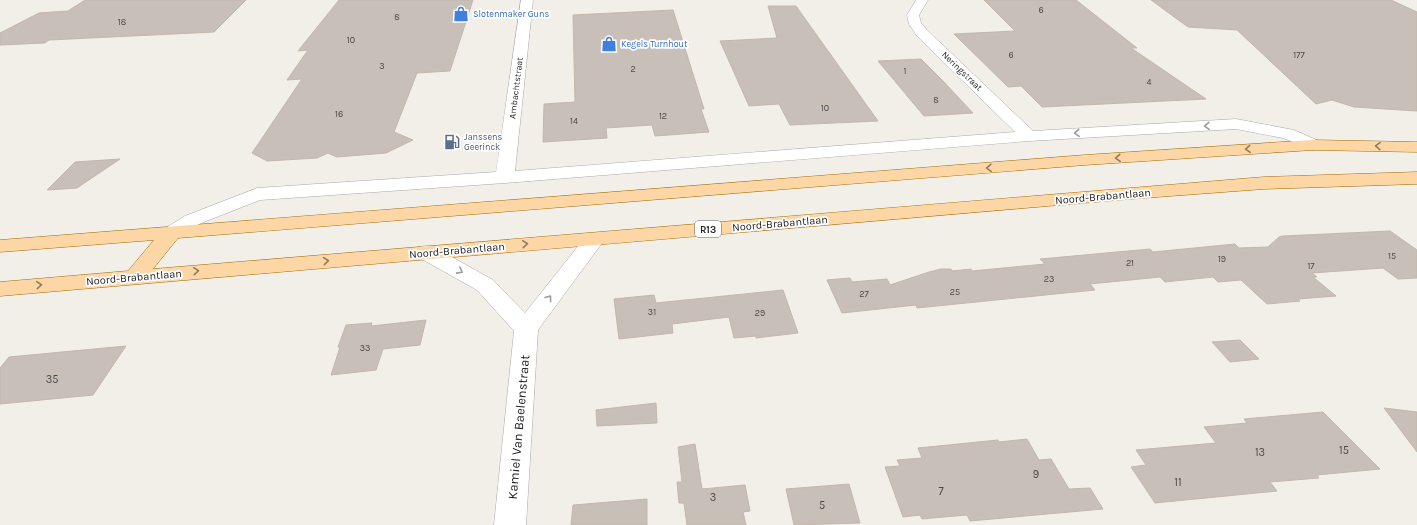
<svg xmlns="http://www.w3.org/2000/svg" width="1417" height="525" viewBox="0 0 1417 525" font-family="Karla,sans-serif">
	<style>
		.building { fill: #c7bfb8; stroke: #c4b6ab }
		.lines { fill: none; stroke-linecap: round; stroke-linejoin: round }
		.minor-casing { stroke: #a9a9a9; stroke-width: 1 }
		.major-casing { stroke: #a06b00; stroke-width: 1 }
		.minor { fill: #fff; fill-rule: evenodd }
		.major { fill: #fcd6a4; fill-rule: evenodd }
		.oneway { stroke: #9c9c9c }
		.oneway2 { stroke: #8f7c63 }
		.labels { text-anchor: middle; stroke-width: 3.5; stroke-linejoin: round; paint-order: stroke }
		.number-label { font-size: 9px; fill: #4b4948 }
		.far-shop-label { font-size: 9px; fill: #366cbe; stroke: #fff; text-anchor: start }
		.far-street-label { font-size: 9px; fill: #222; stroke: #fff }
		.far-service-label { font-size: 9px; fill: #4e5e75; stroke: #fff; text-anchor: start }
		.shield { fill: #fff; stroke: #646464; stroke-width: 1 }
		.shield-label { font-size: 10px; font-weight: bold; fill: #222 }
		.street-label { font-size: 11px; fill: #222; stroke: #fff }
		.near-number-label { font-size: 11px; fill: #4b4948 }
		.near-street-label { font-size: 13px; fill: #222; stroke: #fff }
	</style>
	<rect width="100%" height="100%" fill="#f2efe9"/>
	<g class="building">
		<polygon points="85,0 246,0 214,32 49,40 45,43 0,45 0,33 39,13 68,11"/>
		<polygon points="339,0 473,0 450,71 417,73 394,132 413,140 386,153 337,157 328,153 317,158 267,161 252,153 302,79 287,80 308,50 298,51"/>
		<polygon points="984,0 1076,0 1137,48 1131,48 1206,99 1042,107 1021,86 1008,87 954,34 1015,31"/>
		<polygon points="1151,0 1391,0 1417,12 1417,111 1354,107 1332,100 1316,104 1237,30 1188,27"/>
		<polygon points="768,6 796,6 878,121 790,125 779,104 749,106 720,41 777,38"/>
		<polygon points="673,10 704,109 701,109 709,132 655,136 652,125 606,128 607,138 543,142 544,104 575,102 573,15"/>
		<polygon points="921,59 941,79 973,113 924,116 878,61"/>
		<polygon points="120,159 77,188 47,190 75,162"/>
		<polygon points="1390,231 1417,250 1417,278 1398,279 1383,268 1312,273 1317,277 1313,277 1336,296 1298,299 1300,301 1267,304 1241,280 1218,282 1213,277 1165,282 1160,277 1090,284 1095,290 917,308 916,305 842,313 827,280 850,278 852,282 887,279 890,285 929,272 941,269 951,269 952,271 971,269 972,271 1045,264 1040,259 1150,249 1153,252 1235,244 1239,248 1268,247 1279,237 1283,236"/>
		<polygon points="783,290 798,333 756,338 756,336 734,338 729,317 672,324 673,333 619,339 614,299 654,295 656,303"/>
		<polygon points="426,320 420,345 383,349 376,370 331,375 340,347 338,347 346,325 372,323 371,326"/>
		<polygon points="1240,340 1259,359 1230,362 1212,342"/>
		<polygon points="126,346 93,395 0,404 0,368 9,357"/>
		<polygon points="656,403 657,423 597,426 596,410"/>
		<polygon points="1384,408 1417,412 1417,452"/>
		<polygon points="1323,412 1380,469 1317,475 1319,478 1270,482 1277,491 1155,503 1131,467 1146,465 1136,450 1216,443 1204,427 1247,423 1244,419"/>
		<polygon points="1027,439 1039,460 1051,459 1069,489 1090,488 1103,509 970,521 967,515 922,519 920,515 903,517 885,467 900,466 897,460 922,458 918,448 998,440 999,442"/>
		<polygon points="695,444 702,489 745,485 750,511 743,512 746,525 687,525 684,503 679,503 677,482 682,482 678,447"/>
		<polygon points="849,484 860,523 794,525 786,489"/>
		<polygon points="647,499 647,525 571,525 573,505"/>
	</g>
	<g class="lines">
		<defs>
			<g id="minor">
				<polygon points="521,0 533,0 515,171 1015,132 917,36 909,24 907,15 916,0 928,0 919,15 921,23 927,30 1033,131 1236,119 1294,130 1319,141 1322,145 1319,149 1313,150 1283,138 1236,129 1029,141 505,183 260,200 199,224 178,237 171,239 164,237 161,233 164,229 185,216 257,188 496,172"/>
				<polygon points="594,233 601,235 605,239 538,330 526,525 494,525 514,331 477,290 418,257 415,252 418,247 426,246 434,247 493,280 525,313 587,235"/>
			</g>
			<polygon id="major" points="1313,140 1417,142 1417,152 1313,150 1085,165 178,238 153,269 1264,177 1417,172 1417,184 1264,189 1130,199 0,296 0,282 128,271 154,240 0,252 0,240 1085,155"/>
		</defs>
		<use href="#minor" class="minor-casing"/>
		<use href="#major" class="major-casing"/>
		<use href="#minor" class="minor"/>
		<use href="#major" class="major"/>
	</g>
	<defs><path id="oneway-chevron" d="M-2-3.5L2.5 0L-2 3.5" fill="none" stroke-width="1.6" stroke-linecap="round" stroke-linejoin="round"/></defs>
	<g class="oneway">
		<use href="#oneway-chevron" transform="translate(1207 126) rotate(177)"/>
		<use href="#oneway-chevron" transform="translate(1077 133) rotate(176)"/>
		<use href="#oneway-chevron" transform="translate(460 271) rotate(29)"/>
		<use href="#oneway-chevron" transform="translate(549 298) rotate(-53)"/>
	</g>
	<g class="oneway2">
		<use href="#oneway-chevron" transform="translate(1378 146) rotate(-179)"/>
		<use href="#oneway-chevron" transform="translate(1248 149) rotate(176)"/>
		<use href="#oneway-chevron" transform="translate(1118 158) rotate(176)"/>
		<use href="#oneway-chevron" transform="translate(989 168) rotate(176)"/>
		<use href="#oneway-chevron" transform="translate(525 244) rotate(-5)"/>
		<use href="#oneway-chevron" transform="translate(326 261) rotate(-5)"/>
		<use href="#oneway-chevron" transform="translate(196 271) rotate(-5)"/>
		<use href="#oneway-chevron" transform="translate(39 285) rotate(-5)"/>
	</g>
	<defs>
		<symbol id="shop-bare" viewBox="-9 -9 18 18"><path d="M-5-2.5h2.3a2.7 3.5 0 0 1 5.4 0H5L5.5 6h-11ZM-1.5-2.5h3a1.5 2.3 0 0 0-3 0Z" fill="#3f7fe0" stroke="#fff" stroke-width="2.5" paint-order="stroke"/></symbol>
		<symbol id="fuel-bare" viewBox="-9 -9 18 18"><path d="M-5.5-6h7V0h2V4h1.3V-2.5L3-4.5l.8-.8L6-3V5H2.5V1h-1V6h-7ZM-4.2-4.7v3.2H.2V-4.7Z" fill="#5c6f8a" stroke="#fff" stroke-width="2.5" paint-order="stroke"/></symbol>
	</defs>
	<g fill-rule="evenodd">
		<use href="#shop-bare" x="450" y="3" width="22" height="22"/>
		<use href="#shop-bare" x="598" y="33" width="22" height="22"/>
		<use href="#fuel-bare" x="441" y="131" width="22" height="22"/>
	</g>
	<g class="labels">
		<g class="number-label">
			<text x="1041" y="13">6</text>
			<text x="397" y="20">8</text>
			<text x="122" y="25">18</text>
			<text x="351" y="43">10</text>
			<text x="1011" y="58">6</text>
			<text x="1299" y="58">177</text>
			<text x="382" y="69">3</text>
			<text x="633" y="72">2</text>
			<text x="905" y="74">1</text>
			<text x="1149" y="85">4</text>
			<text x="936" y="103">8</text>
			<text x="825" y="111">10</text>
			<text x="339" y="117">16</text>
			<text x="663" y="119">12</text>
			<text x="574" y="124">14</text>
			<text x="1392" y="259">15</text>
			<text x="1222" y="262">19</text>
			<text x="1130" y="266">21</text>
			<text x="1311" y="269">17</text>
			<text x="1049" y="282">23</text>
			<text x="955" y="295">25</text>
			<text x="864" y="297">27</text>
			<text x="652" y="315">31</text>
			<text x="760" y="316">29</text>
			<text x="365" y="351">33</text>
		</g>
		<g class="far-shop-label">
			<text x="473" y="17">Slotenmaker Guns</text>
			<text x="621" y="47">Kegels Turnhout</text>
		</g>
		<g class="far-street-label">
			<text transform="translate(962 71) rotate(44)" y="3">Neringstraat</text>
			<text transform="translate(516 88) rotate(-83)" y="3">Ambachtstraat</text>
		</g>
		<g class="far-service-label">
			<text x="464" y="140">Janssens<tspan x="464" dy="10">Geerinck</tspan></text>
		</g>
		<rect class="shield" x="695" y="221" width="26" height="16" rx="3"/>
		<g class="shield-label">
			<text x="708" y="233">R13</text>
		</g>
		<g class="street-label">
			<text transform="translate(1103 196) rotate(-5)" y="4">Noord-Brabantlaan</text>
			<text transform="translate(780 223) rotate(-5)" y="4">Noord-Brabantlaan</text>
			<text transform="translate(457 250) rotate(-5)" y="4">Noord-Brabantlaan</text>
			<text transform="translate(134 277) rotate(-5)" y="4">Noord-Brabantlaan</text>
		</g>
		<g class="near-number-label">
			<text x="52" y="383">35</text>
			<text x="1344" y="454">15</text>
			<text x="1260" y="456">13</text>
			<text x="1036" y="478">9</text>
			<text x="1178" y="486">11</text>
			<text x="941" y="495">7</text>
			<text x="713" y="501">3</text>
			<text x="822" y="509">5</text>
		</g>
		<g class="near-street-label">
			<text transform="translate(518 427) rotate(-85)" y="5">Kamiel Van Baelenstraat</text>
		</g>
	</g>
</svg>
